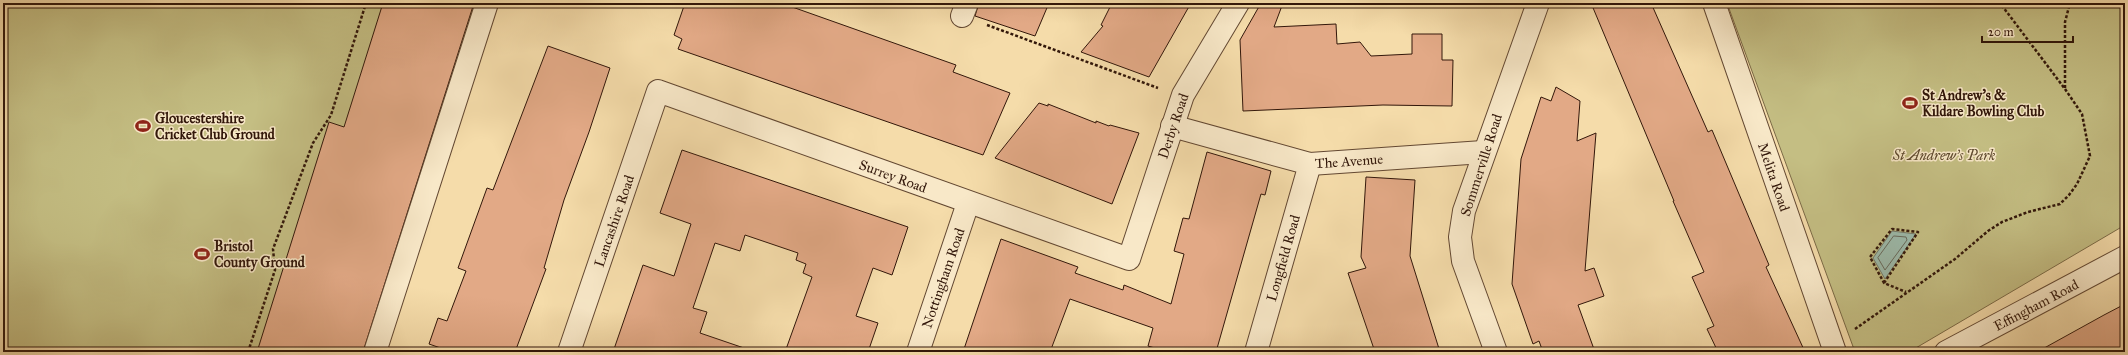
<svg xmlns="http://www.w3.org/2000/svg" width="2128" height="355" viewBox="0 0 2128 355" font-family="'IM FELL Great Primer',serif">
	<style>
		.green { fill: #c4be83; stroke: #7b6a46 }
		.water { fill: #9cbbac; stroke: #72796b }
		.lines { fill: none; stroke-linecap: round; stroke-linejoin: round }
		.shore { stroke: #67695b; stroke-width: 1 }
		.building { fill: #e2a986; stroke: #32170a }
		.minor-casing { stroke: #634832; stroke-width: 24 }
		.path { stroke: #32170a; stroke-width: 2.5; stroke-dasharray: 3 2; stroke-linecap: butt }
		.minor { stroke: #f8e8c8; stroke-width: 22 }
		.labels { text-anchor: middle; stroke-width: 3; stroke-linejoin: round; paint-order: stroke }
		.poi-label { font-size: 14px; font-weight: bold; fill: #32170a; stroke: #f8e8c8; text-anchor: start }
		.street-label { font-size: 14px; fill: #32170a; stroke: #f8e8c8 }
		.park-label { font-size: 14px; font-style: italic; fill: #5e492e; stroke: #f8e8c8 }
	</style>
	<rect width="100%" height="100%" fill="#f5dcaa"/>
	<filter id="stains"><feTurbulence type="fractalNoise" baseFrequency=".005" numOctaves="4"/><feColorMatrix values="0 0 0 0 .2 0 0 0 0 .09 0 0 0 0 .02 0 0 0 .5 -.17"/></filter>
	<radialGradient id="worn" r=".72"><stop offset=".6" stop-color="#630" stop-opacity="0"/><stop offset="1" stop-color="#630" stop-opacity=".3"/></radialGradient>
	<g class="green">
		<polygon points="3,3 475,3 369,352 3,352"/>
		<polygon points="1727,3 2125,3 2125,225 1909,352 1855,352"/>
	</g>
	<polygon class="water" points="1892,231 1916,234 1885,279 1873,258"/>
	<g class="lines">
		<polygon class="shore" points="1894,236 1906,237 1907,240 1885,270 1878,258"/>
	</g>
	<g class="building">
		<polygon points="383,3 474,3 363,352 257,352 329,122 344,127"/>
		<polygon points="685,3 781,3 956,65 953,72 1010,93 983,155 678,49 682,39 674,35"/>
		<polygon points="979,3 1049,3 1035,36 975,16"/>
		<polygon points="1112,3 1191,3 1149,77 1081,52 1103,26 1101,25"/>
		<polygon points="1261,3 1283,3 1274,27 1336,24 1337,44 1360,42 1371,56 1412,54 1412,34 1442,34 1442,60 1453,60 1452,106 1383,105 1243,111 1240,40"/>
		<polygon points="1591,3 1651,3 1708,132 1712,130 1769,265 1766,267 1805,352 1718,352 1707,329 1714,326 1692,277 1704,272 1673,201 1674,201"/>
		<polygon points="548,46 610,68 589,132 564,200 544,268 546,269 515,352 452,352 429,344 438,318 447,321 466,271 458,268 487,188 493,190"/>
		<polygon points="1556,87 1580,101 1577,141 1596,133 1585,271 1594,268 1604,296 1578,305 1595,352 1543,352 1539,341 1533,344 1512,284 1521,159 1541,97 1551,101"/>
		<polygon points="1039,103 1048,106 1048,104 1096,123 1096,121 1109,126 1110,125 1139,133 1112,204 995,158"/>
		<polygon points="682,150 908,227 892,275 873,268 856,316 878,323 868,352 785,352 812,277 803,273 806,264 796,260 798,253 745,235 740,251 715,243 693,308 707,312 700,333 744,348 744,352 613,352 643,265 674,276 691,224 660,213"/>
		<polygon points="1207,152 1271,171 1265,195 1261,194 1216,352 1168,352 1148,346 1153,328 1070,299 1050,352 963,352 1001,239 1078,267 1075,273 1123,290 1124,285 1171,304 1184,254 1174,251 1183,218 1189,219"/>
		<polygon points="1366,177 1415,180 1410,256 1440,352 1375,352 1348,273 1366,268 1361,257"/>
		<polygon points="2125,304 2125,352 2037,352 2104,315"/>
	</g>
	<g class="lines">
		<defs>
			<g id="minor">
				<polyline points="1714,3 1835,352"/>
				<polyline points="962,16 967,3"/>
				<polyline points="1172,126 1310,164 1483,152"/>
				<polyline points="375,352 487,3"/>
				<polyline points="569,352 658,91 1129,259 1183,95 1238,3"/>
				<polyline points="918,352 968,203"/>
				<polyline points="1256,352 1310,164"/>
				<polyline points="1496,352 1463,261 1460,237 1464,211 1538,3"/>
				<polyline points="1946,352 2125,257"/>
			</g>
		</defs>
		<use href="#minor" class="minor-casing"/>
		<g class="path">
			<polyline points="987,25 1158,88"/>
			<polyline points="2065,88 2065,22 2070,3"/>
			<polyline points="1884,283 1918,232 1892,229 1870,257 1884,283 1906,292"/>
			<polyline points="1855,329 1955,259 1988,231 2002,222 2028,212 2060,204 2069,195 2077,184 2090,156 2082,114 2065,89 2000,3"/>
			<polyline points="248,352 275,270 273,249 313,143 331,115 366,3"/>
		</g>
		<use href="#minor" class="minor"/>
	</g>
	<defs>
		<symbol id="stadium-bare" viewBox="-9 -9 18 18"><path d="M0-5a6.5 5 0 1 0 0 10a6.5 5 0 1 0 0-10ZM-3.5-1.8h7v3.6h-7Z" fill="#8f2418" stroke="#f8e8c8" stroke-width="2.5" paint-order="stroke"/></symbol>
	</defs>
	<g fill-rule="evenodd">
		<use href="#stadium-bare" x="1899" y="92" width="22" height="22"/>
		<use href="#stadium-bare" x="132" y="115" width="22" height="22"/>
		<use href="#stadium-bare" x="191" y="243" width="22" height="22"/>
	</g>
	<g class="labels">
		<g class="poi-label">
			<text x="1922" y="100">St Andrew's &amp;<tspan x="1922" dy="16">Kildare Bowling Club</tspan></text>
			<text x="155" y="123">Gloucestershire<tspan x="155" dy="16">Cricket Club Ground</tspan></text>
			<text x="214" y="251">Bristol<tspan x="214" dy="16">County Ground</tspan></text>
		</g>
		<g class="street-label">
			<text transform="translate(1173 126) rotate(-71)" y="5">Derby Road</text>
			<text transform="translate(1349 161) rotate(-4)" y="5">The Avenue</text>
			<text transform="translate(1481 165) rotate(-72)" y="5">Sommerville Road</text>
			<text transform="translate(893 176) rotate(20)" y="5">Surrey Road</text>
			<text transform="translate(1774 177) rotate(71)" y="5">Melita Road</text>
			<text transform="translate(614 221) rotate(-71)" y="5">Lancashire Road</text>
			<text transform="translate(1283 258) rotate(-74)" y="5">Longfield Road</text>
			<text transform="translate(943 278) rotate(-71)" y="5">Nottingham Road</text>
			<text transform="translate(2036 305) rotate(-28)" y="5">Effingham Road</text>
		</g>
		<g class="park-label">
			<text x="1944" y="160">St Andrew's Park</text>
		</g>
	</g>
	<rect width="2128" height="355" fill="none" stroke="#f5dcaa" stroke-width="16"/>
	<rect x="4" y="4" width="2120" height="347" fill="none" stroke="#32170a" stroke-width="2"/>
	<rect x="8" y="8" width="2112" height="339" fill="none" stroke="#32170a"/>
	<path d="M1982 36v6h91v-6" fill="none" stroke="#32170a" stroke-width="2"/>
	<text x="1988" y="36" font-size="12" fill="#32170a" stroke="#f8e8c8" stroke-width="3" paint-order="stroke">20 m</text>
	<rect width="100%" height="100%" filter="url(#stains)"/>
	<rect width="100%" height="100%" fill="url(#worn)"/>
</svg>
